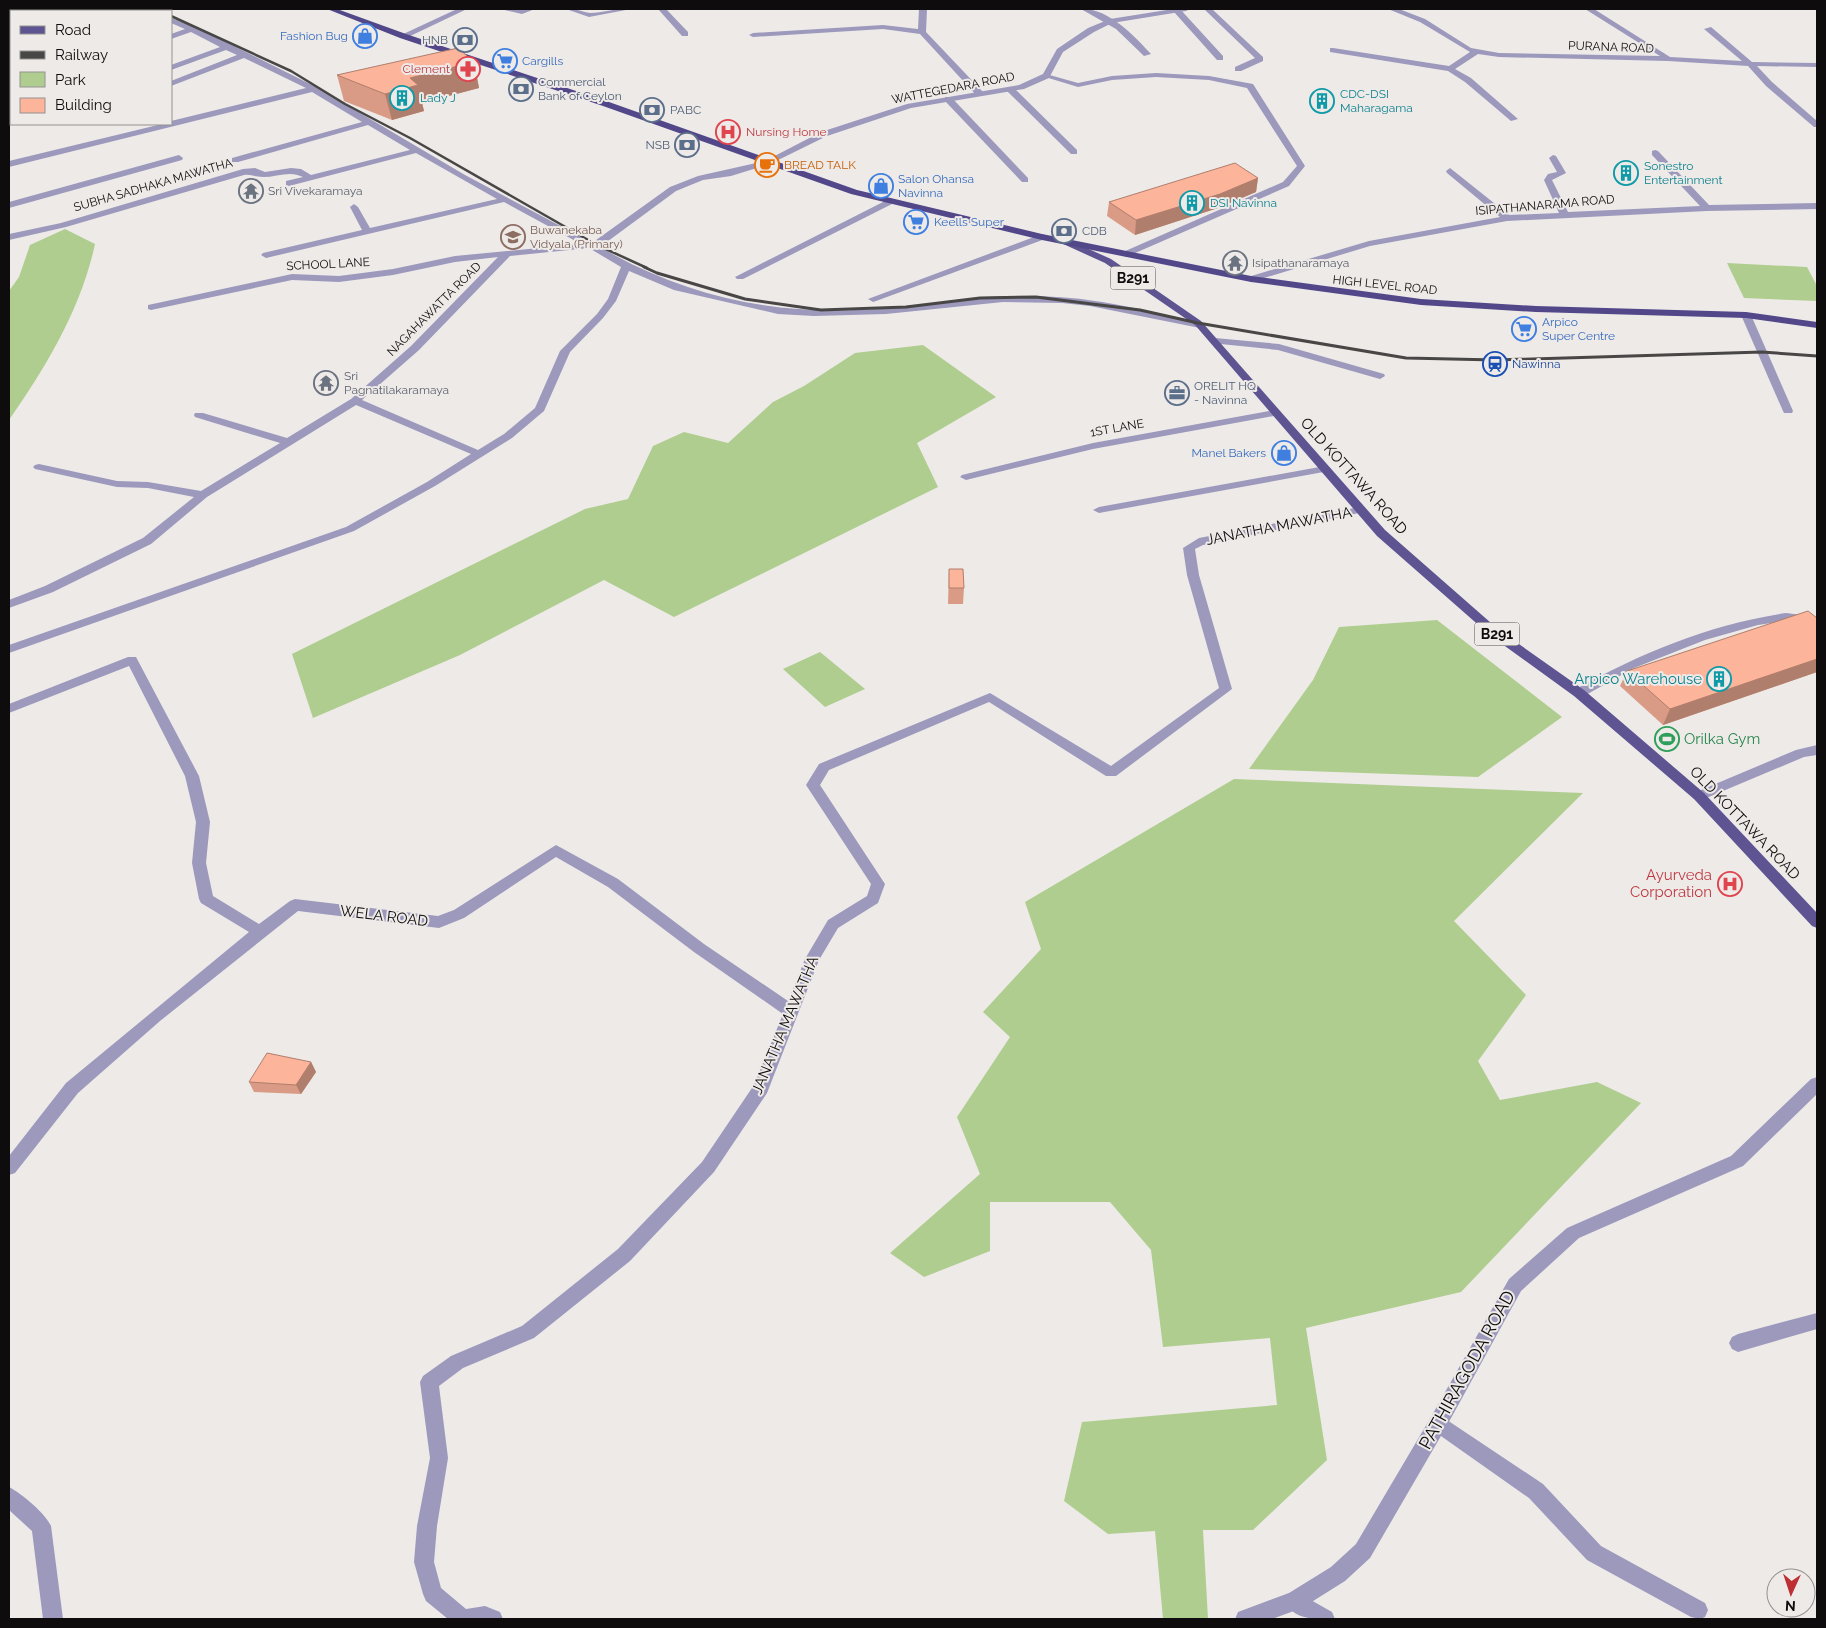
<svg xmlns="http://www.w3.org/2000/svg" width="1826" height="1628" viewBox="0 0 1826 1628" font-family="Raleway,sans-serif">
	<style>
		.green { fill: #afcd8f }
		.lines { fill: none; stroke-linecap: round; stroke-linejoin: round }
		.minor { fill: #9c99bc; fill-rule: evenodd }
		.tertiary { fill: #9c99bc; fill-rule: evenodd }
		.primary { fill: #5d5491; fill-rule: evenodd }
		.trunk { fill: #524889; fill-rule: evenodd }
		.rail-far1 { stroke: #494646; stroke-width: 2.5 }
		.rail { stroke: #494646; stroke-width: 3 }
		.wall { fill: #d99b85 }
		.shaded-wall { fill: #b07e6c }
		.building { fill: #fcb49b; stroke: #b07e6c }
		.labels { text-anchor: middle; stroke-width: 4; stroke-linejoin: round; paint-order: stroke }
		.far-shop-label { font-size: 12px; fill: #366cbe; stroke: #eeeae8; text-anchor: start }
		.far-service-label { font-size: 12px; fill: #4e5e75; stroke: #eeeae8; text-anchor: start }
		.far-street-label { font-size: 12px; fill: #0e0c0c; stroke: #eeeae8 }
		.far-health-label { font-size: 12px; fill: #be3a42; stroke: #eeeae8; text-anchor: end }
		.far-culture-label { font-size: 12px; fill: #0d838f; stroke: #eeeae8; text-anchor: start }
		.far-food-label { font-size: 12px; fill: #c56008; stroke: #eeeae8; text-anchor: start }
		.far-worship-label { font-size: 12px; fill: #5b616d; stroke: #eeeae8; text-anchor: start }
		.far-education-label { font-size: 12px; fill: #785e54; stroke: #eeeae8; text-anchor: start }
		.far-transit-label { font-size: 12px; fill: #164399; stroke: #eeeae8; text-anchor: start }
		.shield { fill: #eeeae8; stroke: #514f4e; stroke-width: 1 }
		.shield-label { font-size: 14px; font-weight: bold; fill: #0e0c0c }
		.street-label { font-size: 15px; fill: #0e0c0c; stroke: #eeeae8 }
		.culture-label { font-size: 15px; fill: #0d838f; stroke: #eeeae8; text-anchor: end }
		.leisure-label { font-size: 15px; fill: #27864d; stroke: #eeeae8; text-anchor: start }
		.health-label { font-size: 15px; fill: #be3a42; stroke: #eeeae8; text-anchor: end }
		.near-street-label { font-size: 18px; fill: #0e0c0c; stroke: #eeeae8 }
	</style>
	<rect width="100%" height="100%" fill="#eeeae8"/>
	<g class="green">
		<path d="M65,229L95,244C81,309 46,367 9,420V291L19,277L30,245Z"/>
		<polygon points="1727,263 1807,267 1817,286 1817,301 1744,298"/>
		<polygon points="923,345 996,397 917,443 938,487 674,617 604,580 460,655 313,718 292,654 585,509 628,499 653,446 684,432 728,443 773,402 804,386 855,353"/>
		<polygon points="1437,620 1562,717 1478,777 1249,769 1313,680 1339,627"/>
		<polygon points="820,652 865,689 825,707 783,669"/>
		<polygon points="1234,779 1583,793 1454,921 1526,995 1478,1061 1500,1100 1597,1082 1641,1103 1461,1292 1306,1328 1327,1460 1253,1530 1203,1530 1208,1619 1163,1619 1155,1531 1108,1534 1064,1501 1082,1422 1277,1405 1270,1338 1163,1347 1151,1250 1110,1202 990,1202 990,1251 924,1277 890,1253 980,1174 957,1117 1010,1037 983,1012 1041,949 1025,902"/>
	</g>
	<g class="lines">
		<g class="minor">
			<polygon points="142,9 152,9 155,11 145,11"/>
			<polygon points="457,9 467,9 406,38 399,36"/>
			<polygon points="500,9 535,9 522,14"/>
			<path d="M566,9C575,8 582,12 590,13C604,13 617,8 631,9L589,17Z"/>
			<polygon points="658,9 666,9 688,32 688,36 682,36"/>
			<polygon points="919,9 927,9 926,32 983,92 983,96 977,96 920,34 883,29 753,37 749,35 753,33 883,25 918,29"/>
			<path d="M1081,9C1107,7 1135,36 1151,54L1144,56L1116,29Z"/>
			<polygon points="1174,9 1180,9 1223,56 1223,60 1217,60 1174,12"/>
			<polygon points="1204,9 1212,9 1263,57 1263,61 1241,71 1235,71 1235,67 1255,58"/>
			<polygon points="1388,9 1399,9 1425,19 1471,48 1499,53 1660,56 1585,9 1594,9 1670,57 1742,61 1704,29 1711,27 1752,62 1817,63 1817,67 1757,66 1772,82 1817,121 1817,127 1814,127 1766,86 1748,66 1668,61 1499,57 1478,54 1455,69 1471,78 1518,119 1511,121 1465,82 1448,71 1330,52 1330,48 1333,48 1449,66 1470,52 1420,22"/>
			<path d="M171,18L196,27L316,87L465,175L592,243L670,187L698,176L770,160V164L731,176L703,180L676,191L600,247C691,300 783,317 888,308C927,305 966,297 1005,296C1033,296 1061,296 1088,300C1126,305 1163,315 1200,322L1205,325L1200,328L1090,306L1062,303L1003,302L886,314L814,316L778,314L674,290L629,271L616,301L603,318L570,352L544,411L512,438L435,486L354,531L9,653V645L346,527L427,482L471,454L356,405L207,497L151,544L53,592L9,608V600L45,586L143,538L194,497L148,488L117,487L35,469L33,467L35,465L39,464L117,481L148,482L201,491L280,443L195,417L194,415L195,413H203L287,438L351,399L411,346L498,257L455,262L393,275L339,282L292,280L151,310L148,309V305L292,274L339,276L393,269L455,256L581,244L504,202L266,258L261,255L263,253L362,230L350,207L354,204L358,207L370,228L497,199L416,153L289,186L286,185V181L303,177C290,170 277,177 263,177C255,177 251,174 244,175L66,227L9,240V234L61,223L243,169L255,168L265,172L291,168L301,169L311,175L410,150L368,125L238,162H232V158L362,122L312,92L9,167V161L162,124H171V121L306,88L244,58L171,86V81L237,55L226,50L171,70V65L220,47L191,32L171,39V34L185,29L171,23ZM589,248L621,267L608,299L597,314L560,351L535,408L504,434L478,450L362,400L419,350L510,256Z"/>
			<rect x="9" y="57" width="2" height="5"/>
			<polygon points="1156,73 1209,76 1253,84 1305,166 1289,186 1126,257 1121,254 1123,252 1283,182 1297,166 1247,88 1209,80 1156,77 1112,80 1078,87 1042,76 1046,74 1078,83 1112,76"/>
			<polygon points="1007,87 1013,87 1077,150 1077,154 1071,154 1007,91"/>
			<polygon points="945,97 951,97 1028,178 1028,182 1022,182 945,101"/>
			<polygon points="1655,150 1658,151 1709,205 1817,203 1817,209 1707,211 1507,221 1370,246 1254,281 1251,282 1246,279 1248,277 1369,241 1500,217 1447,173 1446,171 1450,168 1509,215 1559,213 1544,180 1548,174 1557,172 1549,158 1553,155 1556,156 1566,173 1552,180 1568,212 1700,206 1652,155 1652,151"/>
			<polygon points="179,155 183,158 182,160 9,208 9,202"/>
			<polygon points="889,199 893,202 892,204 743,279 737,279 735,277"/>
			<polygon points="1042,234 1045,235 1045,239 876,301 873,302 868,299"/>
			<polygon points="1746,312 1751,315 1793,411 1792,413 1784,413 1783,411 1741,315"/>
			<polygon points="1215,338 1279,344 1384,374 1385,376 1380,379 1278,350 1211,343 1211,339"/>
			<polygon points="1275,410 1280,413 1279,415 1093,449 966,480 960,477 962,475 1093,443"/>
			<polygon points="1325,466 1329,467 1331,469 1329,471 1099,513 1093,510 1099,507"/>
			<polygon points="1360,507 1364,508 1366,510 1364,512 1203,545 1195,549 1199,575 1232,689 1116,776 1106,776 989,702 829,770 820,785 885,884 878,903 838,928 819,960 767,1093 714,1172 630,1261 534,1338 463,1368 439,1386 448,1458 437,1526 434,1562 441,1588 466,1609 485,1606 500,1612 503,1619 448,1619 426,1601 423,1594 414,1562 417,1526 430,1458 420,1382 423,1376 451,1356 522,1326 618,1249 702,1162 754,1085 783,1014 694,952 608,887 556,857 464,918 439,928 298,911 160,1021 78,1093 15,1173 9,1175 9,1156 66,1083 249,932 201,903 199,899 192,863 196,822 185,776 129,666 9,713 9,704 128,657 136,657 199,776 210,822 206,863 213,896 259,924 290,901 295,899 438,916 454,910 556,845 618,879 704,944 788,1001 805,959 828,920 867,896 871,884 806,785 819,764 990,693 1111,766 1219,688 1187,575 1183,548 1199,538"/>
			<path d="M1786,613L1817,617V625L1786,621L1758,625L1705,640L1634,668L1584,696L1579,697L1573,693L1574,690C1641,653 1710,624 1786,613Z"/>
			<polygon points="1817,745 1817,755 1804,757 1704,799 1694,799 1692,796 1694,793 1796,750"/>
			<polygon points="1817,1313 1817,1329 1738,1352 1732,1349 1729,1343 1732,1337 1738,1334"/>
			<polygon points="1438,1414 1543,1484 1601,1546 1705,1603 1708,1610 1705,1617 1700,1619 1691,1617 1587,1560 1529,1498 1431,1429 1429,1423 1431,1417"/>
			<path d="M9,1487C21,1493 46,1514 51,1526L63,1619H43L32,1531L9,1510Z"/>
			<path d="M1295,1591L1332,1612L1335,1619C1317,1619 1293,1621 1285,1601L1288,1594Z"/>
		</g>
		<g class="tertiary">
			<polygon points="1173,9 1190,9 1186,11 1112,23 1094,32 1063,52 1049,78 1024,89 911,108 827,136 770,164 763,162 821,132 907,104 1019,85 1043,74 1057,49 1088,28 1110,19"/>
			<polygon points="1817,1077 1817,1094 1743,1166 1579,1238 1521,1291 1445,1429 1370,1558 1345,1581 1302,1608 1272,1619 1235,1619 1238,1612 1289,1593 1331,1567 1356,1544 1431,1417 1509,1279 1567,1228 1731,1156 1811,1079"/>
		</g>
		<polygon class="primary" points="1064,238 1111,259 1201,321 1385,530 1499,630 1584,690 1704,793 1817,913 1817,928 1812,926 1694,799 1574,696 1491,636 1377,536 1195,325 1105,263 1061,243 1061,239"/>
		<polygon class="trunk" points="327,9 337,9 406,34 609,102 857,190 1042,234 1251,276 1421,299 1536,306 1746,312 1817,322 1817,328 1746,318 1536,312 1421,305 1251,282 1042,240 851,194 603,106 400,38"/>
		<g class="rail-far1">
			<polyline points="155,9 161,11"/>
			<polyline points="171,16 291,71 345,104 410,138 597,245 647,268"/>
		</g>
		<polyline class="rail" points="644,267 657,273 745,299 821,310 906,307 980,298 1036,297 1140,310 1198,323 1406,358 1496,360 1762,352 1817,356"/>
	</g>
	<g class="wall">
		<polygon points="474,62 479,88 422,103 424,111 392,120 344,101 337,75"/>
		<polygon points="1258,178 1256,192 1218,208 1135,235 1107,216 1109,202"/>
		<polygon points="949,569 964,588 963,604 948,604"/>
		<polygon points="1817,618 1817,672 1663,725 1620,686 1627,671"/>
		<polygon points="311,1062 316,1072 301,1094 254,1092 249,1082"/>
	</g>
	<g class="shaded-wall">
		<polygon points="474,62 479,88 422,103 424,111 392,120 385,94 410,78"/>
		<polygon points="1258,178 1256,192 1218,208 1135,235 1136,220"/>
		<polygon points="1817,659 1817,672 1663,725 1670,709"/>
		<polygon points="311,1062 316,1072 301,1094 296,1085"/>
	</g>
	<g class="building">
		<polygon points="458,48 474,62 410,78 418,85 385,94 337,75"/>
		<polygon points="1235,163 1258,178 1220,194 1136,220 1109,202"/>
		<polygon points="949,569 963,569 964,588 949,588"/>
		<polygon points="1808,611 1817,618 1817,659 1670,709 1627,671"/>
		<polygon points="267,1053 311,1062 296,1085 249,1082"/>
	</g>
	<defs>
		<symbol id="shop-ring" viewBox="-11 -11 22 22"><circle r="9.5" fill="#eeeae8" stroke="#3f7fe0" stroke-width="1.5"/><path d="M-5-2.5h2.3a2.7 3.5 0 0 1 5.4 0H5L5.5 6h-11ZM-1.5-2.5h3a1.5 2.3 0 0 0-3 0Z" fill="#3f7fe0"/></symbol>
		<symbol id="bank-ring" viewBox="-11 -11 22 22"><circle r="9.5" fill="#eeeae8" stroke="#5c6f8a" stroke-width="1.5"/><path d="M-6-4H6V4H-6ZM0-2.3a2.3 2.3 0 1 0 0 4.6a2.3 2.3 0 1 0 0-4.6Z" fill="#5c6f8a"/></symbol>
		<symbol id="supermarket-ring" viewBox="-11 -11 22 22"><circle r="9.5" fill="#eeeae8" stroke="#3f7fe0" stroke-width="1.5"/><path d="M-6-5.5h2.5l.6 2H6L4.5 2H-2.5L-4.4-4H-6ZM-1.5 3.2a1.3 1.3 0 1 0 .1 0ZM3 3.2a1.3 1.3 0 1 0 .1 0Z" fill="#3f7fe0"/></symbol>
		<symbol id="pharmacy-ring" viewBox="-11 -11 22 22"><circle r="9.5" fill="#eeeae8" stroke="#e0444e" stroke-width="1.5"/><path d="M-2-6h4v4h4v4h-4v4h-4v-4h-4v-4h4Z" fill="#e0444e"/></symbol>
		<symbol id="building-ring" viewBox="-11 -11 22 22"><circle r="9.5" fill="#eeeae8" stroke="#0f9aa8" stroke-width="1.5"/><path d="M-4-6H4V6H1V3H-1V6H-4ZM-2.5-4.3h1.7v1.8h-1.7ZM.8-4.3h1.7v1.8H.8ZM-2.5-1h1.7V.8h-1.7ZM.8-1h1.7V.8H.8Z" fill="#0f9aa8"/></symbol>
		<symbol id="hospital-ring" viewBox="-11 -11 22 22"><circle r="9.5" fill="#eeeae8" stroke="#e0444e" stroke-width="1.5"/><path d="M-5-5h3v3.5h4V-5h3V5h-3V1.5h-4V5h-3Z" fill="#e0444e"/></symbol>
		<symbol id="cafe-ring" viewBox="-11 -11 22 22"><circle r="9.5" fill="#eeeae8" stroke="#e8710a" stroke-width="1.5"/><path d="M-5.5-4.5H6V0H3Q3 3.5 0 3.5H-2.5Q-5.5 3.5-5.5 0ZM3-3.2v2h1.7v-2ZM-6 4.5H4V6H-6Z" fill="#e8710a"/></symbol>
		<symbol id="temple-ring" viewBox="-11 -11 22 22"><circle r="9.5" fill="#eeeae8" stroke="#6b7280" stroke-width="1.5"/><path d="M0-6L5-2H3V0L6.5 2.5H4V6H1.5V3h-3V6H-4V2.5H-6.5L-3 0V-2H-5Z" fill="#6b7280"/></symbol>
		<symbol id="school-ring" viewBox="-11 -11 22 22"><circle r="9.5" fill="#eeeae8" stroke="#8d6e63" stroke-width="1.5"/><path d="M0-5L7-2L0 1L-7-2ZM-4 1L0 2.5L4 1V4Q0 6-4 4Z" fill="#8d6e63"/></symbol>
		<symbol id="station-ring" viewBox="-11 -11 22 22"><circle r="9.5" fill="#eeeae8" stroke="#1a4fb4" stroke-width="1.5"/><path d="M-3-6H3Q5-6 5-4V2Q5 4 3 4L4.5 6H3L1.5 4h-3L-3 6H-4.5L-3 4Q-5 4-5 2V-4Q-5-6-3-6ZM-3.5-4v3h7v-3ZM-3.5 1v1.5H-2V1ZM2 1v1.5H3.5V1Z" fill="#1a4fb4"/></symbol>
		<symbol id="office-ring" viewBox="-11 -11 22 22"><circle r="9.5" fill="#eeeae8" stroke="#5c6f8a" stroke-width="1.5"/><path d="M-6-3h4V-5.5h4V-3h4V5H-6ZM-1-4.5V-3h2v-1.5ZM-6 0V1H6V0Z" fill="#5c6f8a"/></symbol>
		<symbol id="stadium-ring" viewBox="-11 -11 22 22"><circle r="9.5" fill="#eeeae8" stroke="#2e9e5b" stroke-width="1.5"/><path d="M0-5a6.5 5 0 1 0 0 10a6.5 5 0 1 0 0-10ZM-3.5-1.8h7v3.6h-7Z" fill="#2e9e5b"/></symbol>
	</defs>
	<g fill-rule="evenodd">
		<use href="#shop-ring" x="351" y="22" width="28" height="28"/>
		<use href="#bank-ring" x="451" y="26" width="28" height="28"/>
		<use href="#supermarket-ring" x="491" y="47" width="28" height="28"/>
		<use href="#pharmacy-ring" x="454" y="55" width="28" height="28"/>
		<use href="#bank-ring" x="507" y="75" width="28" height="28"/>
		<use href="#building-ring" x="388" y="84" width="28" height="28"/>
		<use href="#building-ring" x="1308" y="87" width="28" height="28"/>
		<use href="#bank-ring" x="638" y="96" width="28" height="28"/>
		<use href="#hospital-ring" x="714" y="118" width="28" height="28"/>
		<use href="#bank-ring" x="673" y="131" width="28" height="28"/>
		<use href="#cafe-ring" x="753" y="151" width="28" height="28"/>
		<use href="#building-ring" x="1612" y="159" width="28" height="28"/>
		<use href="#shop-ring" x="867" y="172" width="28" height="28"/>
		<use href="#temple-ring" x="237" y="177" width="28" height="28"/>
		<use href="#building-ring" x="1178" y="189" width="28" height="28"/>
		<use href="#supermarket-ring" x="902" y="208" width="28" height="28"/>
		<use href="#bank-ring" x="1050" y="217" width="28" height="28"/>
		<use href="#school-ring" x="499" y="223" width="28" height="28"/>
		<use href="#temple-ring" x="1221" y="249" width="28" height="28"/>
		<use href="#supermarket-ring" x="1510" y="315" width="28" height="28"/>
		<use href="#station-ring" x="1481" y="350" width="28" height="28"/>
		<use href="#temple-ring" x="312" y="369" width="28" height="28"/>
		<use href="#office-ring" x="1163" y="379" width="28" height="28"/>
		<use href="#shop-ring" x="1270" y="439" width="28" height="28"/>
		<use href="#building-ring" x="1705" y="665" width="28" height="28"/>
		<use href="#stadium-ring" x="1653" y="725" width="28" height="28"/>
		<use href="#hospital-ring" x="1716" y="870" width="28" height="28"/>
	</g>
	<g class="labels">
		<g class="far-shop-label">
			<text x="348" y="40" text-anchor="end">Fashion Bug</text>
			<text x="522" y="65">Cargills</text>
			<text x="898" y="183">Salon Ohansa<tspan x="898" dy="14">Navinna</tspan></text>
			<text x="934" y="226">Keells Super</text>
			<text x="1542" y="326">Arpico<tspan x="1542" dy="14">Super Centre</tspan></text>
			<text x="1266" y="457" text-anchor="end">Manel Bakers</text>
		</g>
		<g class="far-service-label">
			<text x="448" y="44" text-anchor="end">HNB</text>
			<text x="538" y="86">Commercial<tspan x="538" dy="14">Bank of Ceylon</tspan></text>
			<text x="670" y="114">PABC</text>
			<text x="670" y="149" text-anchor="end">NSB</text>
			<text x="1082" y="235">CDB</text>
			<text x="1194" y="390">ORELIT HQ<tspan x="1194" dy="14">- Navinna</tspan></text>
		</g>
		<g class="far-street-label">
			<text transform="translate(1611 47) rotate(2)" y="4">PURANA ROAD</text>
			<text transform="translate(953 88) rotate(-11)" y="4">WATTEGEDARA ROAD</text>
			<text transform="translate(153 185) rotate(-16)" y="4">SUBHA SADHAKA MAWATHA</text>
			<text transform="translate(1545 205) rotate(-5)" y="4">ISIPATHANARAMA ROAD</text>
			<text transform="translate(328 264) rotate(-3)" y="4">SCHOOL LANE</text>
			<text transform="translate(1385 285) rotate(6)" y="4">HIGH LEVEL ROAD</text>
			<text transform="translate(434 309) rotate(-45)" y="4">NAGAHAWATTA ROAD</text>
			<text transform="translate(1117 428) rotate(-10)" y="4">1ST LANE</text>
		</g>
		<g class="far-health-label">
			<text x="450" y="73">Clement</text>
			<text x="746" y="136" text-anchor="start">Nursing Home</text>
		</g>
		<g class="far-culture-label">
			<text x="1340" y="98">CDC-DSI<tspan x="1340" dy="14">Maharagama</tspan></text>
			<text x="420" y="102">Lady J</text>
			<text x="1644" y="170">Sonestro<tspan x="1644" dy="14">Entertainment</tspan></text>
			<text x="1210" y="207">DSI Navinna</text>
		</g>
		<g class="far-food-label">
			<text x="784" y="169">BREAD TALK</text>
		</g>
		<g class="far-worship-label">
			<text x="268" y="195">Sri Vivekaramaya</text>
			<text x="1252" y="267">Isipathanaramaya</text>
			<text x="344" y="380">Sri<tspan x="344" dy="14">Pagnatilakaramaya</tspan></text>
		</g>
		<g class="far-education-label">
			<text x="530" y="234">Buwanekaba<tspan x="530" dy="14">Vidyala (Primary)</tspan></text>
		</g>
		<g class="far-transit-label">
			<text x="1512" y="368">Nawinna</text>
		</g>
		<g class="shield">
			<rect x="1110.5" y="266.5" width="45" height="23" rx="4"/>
			<rect x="1474.5" y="622.5" width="45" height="23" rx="4"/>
		</g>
		<g class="shield-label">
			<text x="1133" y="283">B291</text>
			<text x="1497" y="639">B291</text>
		</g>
		<g class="street-label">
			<text transform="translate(1354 476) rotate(48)" y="5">OLD KOTTAWA ROAD</text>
			<text transform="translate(1279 526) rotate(-11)" y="5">JANATHA MAWATHA</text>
			<text transform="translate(1745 823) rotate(46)" y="5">OLD KOTTAWA ROAD</text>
			<text transform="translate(384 916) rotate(7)" y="5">WELA ROAD</text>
			<text transform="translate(785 1025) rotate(-67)" y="5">JANATHA MAWATHA</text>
		</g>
		<g class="culture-label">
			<text x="1702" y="684">Arpico Warehouse</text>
		</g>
		<g class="leisure-label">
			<text x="1684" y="744">Orilka Gym</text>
		</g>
		<g class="health-label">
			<text x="1712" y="880">Ayurveda<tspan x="1712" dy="17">Corporation</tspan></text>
		</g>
		<g class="near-street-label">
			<text transform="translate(1467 1370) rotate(-61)" y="6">PATHIRAGODA ROAD</text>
		</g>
	</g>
	<rect width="1826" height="1628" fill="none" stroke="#0e0c0c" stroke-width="20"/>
	<rect x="10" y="10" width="162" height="115" fill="#eeeae8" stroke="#949190"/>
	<rect x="20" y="26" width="25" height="8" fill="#5d5491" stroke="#949190"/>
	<text x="55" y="35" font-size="15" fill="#0e0c0c">Road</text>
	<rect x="20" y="51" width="25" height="8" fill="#494646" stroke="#949190"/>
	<text x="55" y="60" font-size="15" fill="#0e0c0c">Railway</text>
	<rect x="20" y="72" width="25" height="15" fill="#afcd8f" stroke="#949190"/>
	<text x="55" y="85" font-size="15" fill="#0e0c0c">Park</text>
	<rect x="20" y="98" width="25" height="15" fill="#fcb49b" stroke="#949190"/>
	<text x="55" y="110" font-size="15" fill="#0e0c0c">Building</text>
	<g transform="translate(1791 1593) rotate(183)"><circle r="24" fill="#eeeae8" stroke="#949190"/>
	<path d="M0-4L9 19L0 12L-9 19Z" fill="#be2f34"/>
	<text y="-8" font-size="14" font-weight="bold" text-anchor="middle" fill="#0e0c0c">N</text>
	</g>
</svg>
